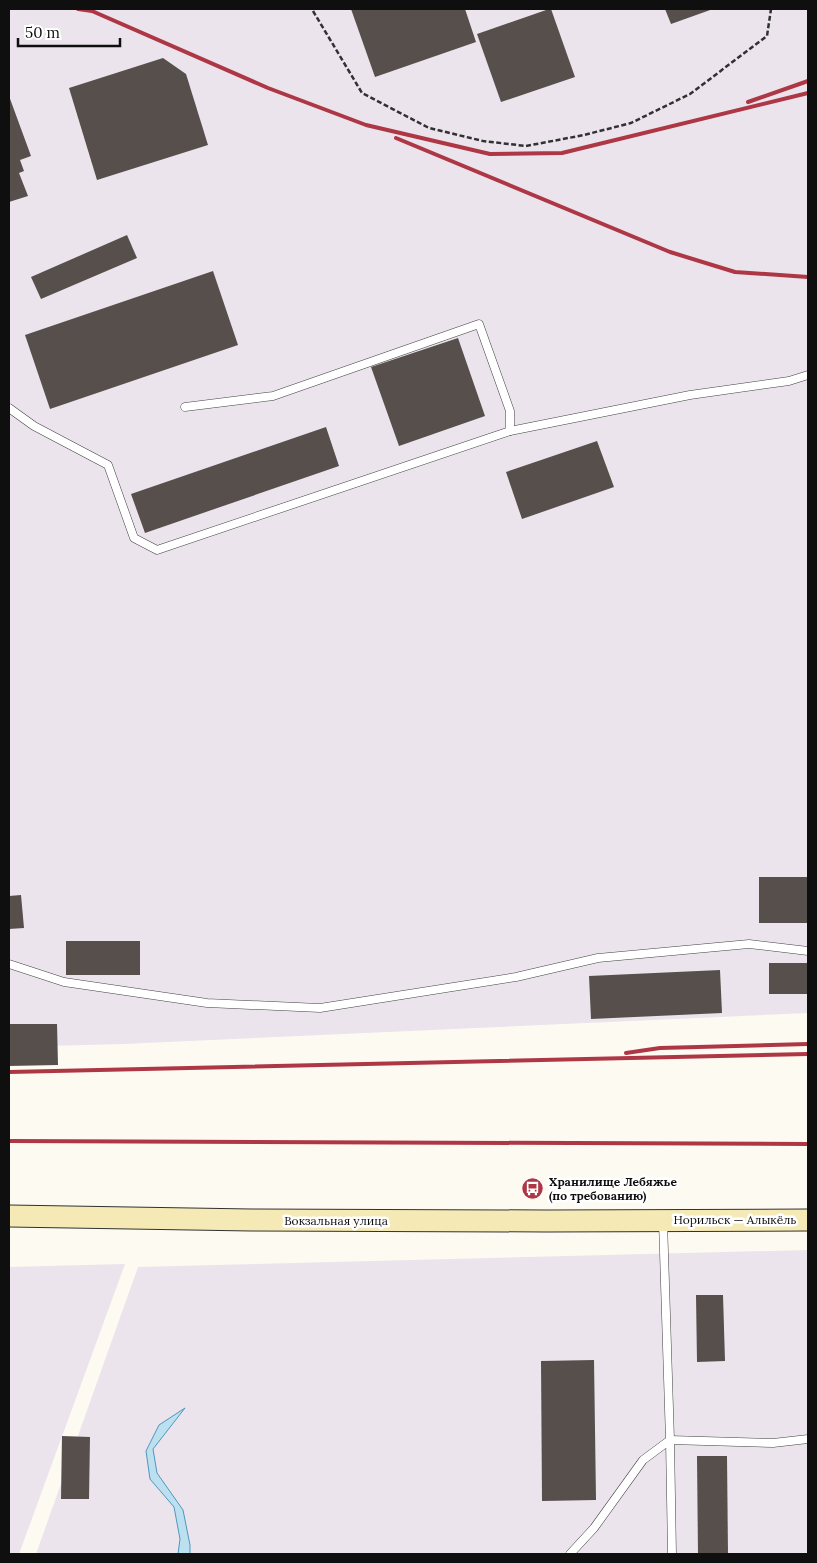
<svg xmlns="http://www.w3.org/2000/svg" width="817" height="1563" viewBox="0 0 817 1563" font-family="Lora,serif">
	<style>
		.industrial { fill: #ebe4ec }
		.water { fill: #bce0ef; stroke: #4c98bd }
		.building { fill: #564f4c }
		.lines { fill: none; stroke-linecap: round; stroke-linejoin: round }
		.service-casing { stroke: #424242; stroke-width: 9 }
		.secondary-casing { stroke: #313131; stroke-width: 23 }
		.path { stroke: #313131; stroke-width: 2.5; stroke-dasharray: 5 2.5; stroke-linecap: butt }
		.service { stroke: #fff; stroke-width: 8 }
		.secondary { stroke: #f5eab5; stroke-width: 21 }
		.rail { stroke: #ae3745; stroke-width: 4 }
		.labels { text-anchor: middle; stroke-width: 5; stroke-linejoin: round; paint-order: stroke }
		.poi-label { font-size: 12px; font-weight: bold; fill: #0f0f0f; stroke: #fff; text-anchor: start }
		.street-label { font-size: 12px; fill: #0f0f0f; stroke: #fff }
	</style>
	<rect width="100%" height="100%" fill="#fdfaf2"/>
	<g class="industrial">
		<polygon points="9,9 808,9 808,1013 123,1044 9,1047"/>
		<polygon points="808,1250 808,1554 36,1554 138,1267"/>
		<polygon points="125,1264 19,1554 9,1554 9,1267"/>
	</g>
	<polygon class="water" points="185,1408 153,1449 157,1473 183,1510 190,1545 190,1554 178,1554 180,1539 174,1507 150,1479 146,1451 159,1425"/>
	<g class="building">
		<polygon points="351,9 465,9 476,42 375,77"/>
		<polygon points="549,9 551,9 575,77 501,102 477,34"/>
		<polygon points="665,9 713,9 671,24"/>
		<polygon points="163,58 186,74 208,145 97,180 69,88"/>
		<polygon points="9,96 31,156 20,160 24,171 19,173 28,196 9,202"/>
		<polygon points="127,235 137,258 41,299 31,277"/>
		<polygon points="213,271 238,345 50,409 25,335"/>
		<polygon points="458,338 485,416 399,446 371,367"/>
		<polygon points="326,427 339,466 145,533 131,494"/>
		<polygon points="597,441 614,487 522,519 506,472"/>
		<rect x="759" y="877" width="49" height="46"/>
		<polygon points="21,895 24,928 9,929 9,896"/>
		<rect x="66" y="941" width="74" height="34"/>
		<rect x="769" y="963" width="39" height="31"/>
		<polygon points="720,970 722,1013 591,1019 589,976"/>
		<polygon points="9,1024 57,1024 58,1065 9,1066"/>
		<polygon points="696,1295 723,1295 725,1361 697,1362"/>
		<polygon points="594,1360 596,1500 542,1501 541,1361"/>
		<polygon points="62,1436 90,1437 89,1499 61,1499"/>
		<polygon points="697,1456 727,1456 728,1554 698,1554"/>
	</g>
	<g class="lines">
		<defs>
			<g id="service">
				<polyline points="9,408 34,426 108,465 134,538 157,550 510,431 510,411 479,324 273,396 185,407"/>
				<polyline points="510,431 690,395 789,381 808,375"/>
				<polyline points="9,964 64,982 207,1003 320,1008 516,977 598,958 749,944 808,951"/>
				<polyline points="663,1221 670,1440 672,1554"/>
				<polyline points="570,1554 594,1528 643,1460 670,1440 773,1443 808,1439"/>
			</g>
			<polyline id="secondary" points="9,1216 251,1220 546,1221 808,1220"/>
		</defs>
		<use href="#service" class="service-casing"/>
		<use href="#secondary" class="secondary-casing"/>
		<polyline class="path" points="313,11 362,93 429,128 483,141 526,146 584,135 631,123 690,94 767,36 771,9"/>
		<use href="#service" class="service"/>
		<use href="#secondary" class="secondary"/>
		<g class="rail">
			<polyline points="78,9 92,11 268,88 366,125 490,154 562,153 808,93"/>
			<polyline points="748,102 808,81"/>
			<polyline points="396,138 670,252 735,272 808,277"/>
			<polyline points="626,1053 660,1048 808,1044"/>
			<polyline points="9,1072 808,1054"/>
			<polyline points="9,1141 808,1144"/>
		</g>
	</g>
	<defs>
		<symbol id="bus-disc" viewBox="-11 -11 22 22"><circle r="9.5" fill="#ae3745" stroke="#fff"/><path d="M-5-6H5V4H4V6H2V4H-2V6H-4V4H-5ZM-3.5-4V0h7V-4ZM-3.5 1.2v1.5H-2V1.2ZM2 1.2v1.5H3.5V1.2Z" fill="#fff"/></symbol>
	</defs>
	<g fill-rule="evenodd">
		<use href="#bus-disc" x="520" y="1176" width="25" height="25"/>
	</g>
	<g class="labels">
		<g class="poi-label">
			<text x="549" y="1186">Хранилище Лебяжье<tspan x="549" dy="14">(по требованию)</tspan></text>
		</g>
		<g class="street-label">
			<text x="735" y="1224">Норильск — Алыкёль</text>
			<text x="336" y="1225">Вокзальная улица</text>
		</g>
	</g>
	<rect width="817" height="1563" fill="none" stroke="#0f0f0f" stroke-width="20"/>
	<path d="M18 38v8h102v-8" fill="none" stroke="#0f0f0f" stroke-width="2.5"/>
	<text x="25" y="38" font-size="15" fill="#0f0f0f" stroke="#ffffff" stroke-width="4" paint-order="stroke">50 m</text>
</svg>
